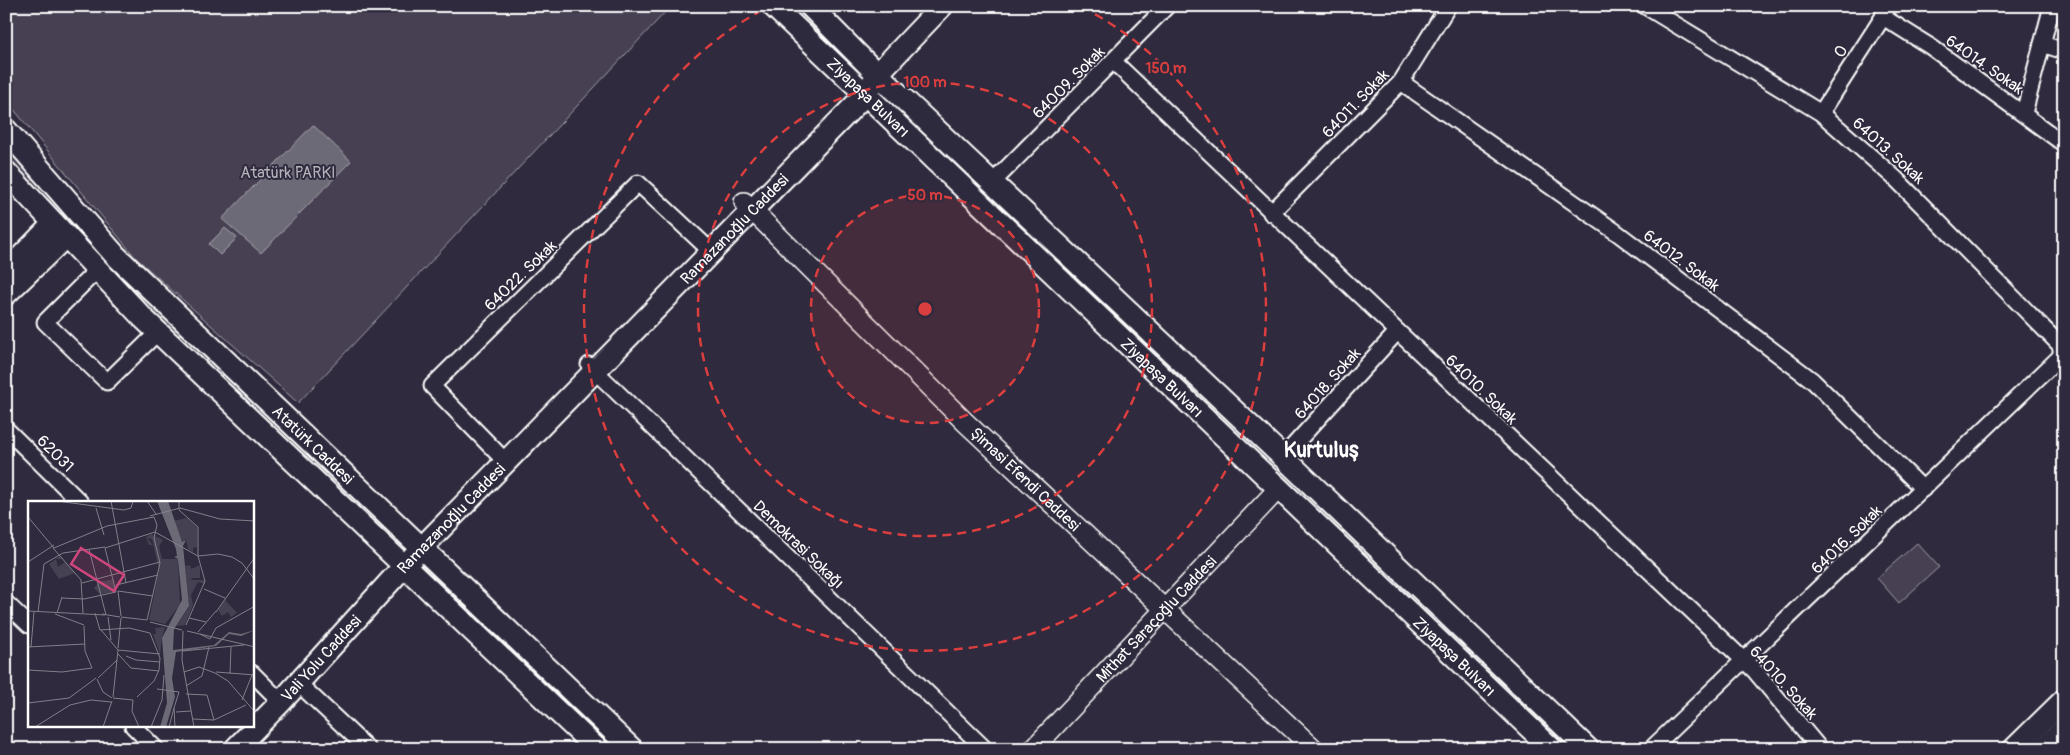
<svg xmlns="http://www.w3.org/2000/svg" width="2070" height="755" viewBox="0 0 2070 755" font-family="Pangolin,sans-serif">
	<style>
		.green { fill: #464152; stroke: #a2a0a8 }
		.water { fill: #6d6a77; stroke: #a7a6ad }
		.lines { fill: none; stroke-linecap: round; stroke-linejoin: round }
		.minor-casing { stroke: #fff; stroke-width: 19 }
		.tertiary-casing { stroke: #fff; stroke-width: 22 }
		.secondary-casing { stroke: #fff; stroke-width: 25 }
		.minor { stroke: #2f2a3d; stroke-width: 15 }
		.tertiary { stroke: #2f2a3d; stroke-width: 19 }
		.secondary { stroke: #2f2a3d; stroke-width: 21 }
		.ring { fill: none; stroke: #da3e3e; stroke-width: 2.5; stroke-dasharray: 9 6 }
		.labels { text-anchor: middle; stroke-width: 4; stroke-linejoin: round; paint-order: stroke }
		.street-label { font-size: 16px; fill: #fff; stroke: #2f2a3d }
		.park-label { font-size: 16px; fill: #b5b3ba; stroke: #2f2a3d }
		.district-label { font-size: 21px; font-weight: bold; fill: #fff; stroke: #2f2a3d }
		.inset-road { fill: none; stroke: #827f8b; stroke-width: 1 }
		.view { fill: #ce467c; fill-opacity: 0.15; stroke: #ce467c; stroke-width: 2.5 }
		.inset-edge { fill: none; stroke: #fff; stroke-width: 2.5 }
		.centre { fill: #da3e3e; stroke: #2f2a3d; stroke-width: 2.5 }
		.ring-label { font-size: 15px; text-anchor: middle; font-weight: bold; fill: #da3e3e; stroke: #2f2a3d; stroke-width: 4; stroke-linejoin: round; paint-order: stroke }
	</style>
	<rect width="100%" height="100%" fill="#2f2a3d"/>
	<filter id="ink" filterUnits="userSpaceOnUse"><feTurbulence type="fractalNoise" baseFrequency=".02" numOctaves="2"/><feDisplacementMap in="SourceGraphic" scale="10" xChannelSelector="R" yChannelSelector="G"/><feConvolveMatrix kernelMatrix="1 2 1 2 8 2 1 2 1" color-interpolation-filters="sRGB"/></filter>
	<g filter="url(#ink)">
		<g class="green">
			<polygon points="6,6 671,6 298,403 136,258 11,106 6,99"/>
			<polygon points="785,6 800,6 857,61 851,68"/>
			<polygon points="888,92 1578,749 1565,749 882,99"/>
			<polygon points="6,144 22,165 120,272 401,542 396,546 116,276 6,160"/>
			<polygon points="1917,543 1939,567 1899,603 1877,578"/>
			<polygon points="432,573 616,749 607,749 429,579"/>
		</g>
		<g class="water">
			<polygon points="313,125 351,161 261,253 222,219"/>
			<polygon points="225,228 237,238 220,255 209,244"/>
		</g>
		<g class="lines">
			<defs>
				<g id="minor">
					<polyline points="1645,6 1821,113 1896,179 2061,346 2061,364"/>
					<polyline points="1883,17 1931,47 2064,144"/>
					<polyline points="2042,44 2064,51"/>
					<polyline points="1113,61 1754,670 1820,749"/>
					<polyline points="1401,82 1616,232 1812,380 1923,489"/>
					<polyline points="1821,113 1883,17 1886,6"/>
					<polyline points="2024,113 2052,6"/>
					<polyline points="993,182 1167,6"/>
					<polyline points="1271,213 1401,82 1448,6"/>
					<polyline points="97,270 45,322 107,382 158,332"/>
					<polyline points="589,365 985,749"/>
					<polyline points="6,429 80,502"/>
					<polyline points="1283,457 1397,332"/>
					<polyline points="507,463 432,386 638,183 712,252"/>
					<polyline points="6,603 29,625"/>
					<polyline points="252,673 281,702"/>
					<polyline points="298,683 368,749"/>
					<polyline points="133,726 156,749"/>
					<polyline points="1651,749 2064,353"/>
				</g>
				<g id="tertiary">
					<path id="s1" d="M744,202L965,422L1314,749"/>
					<path id="s2" d="M1033,749L1279,488"/>
				</g>
				<g id="secondary">
					<path id="s3" d="M773,6L1552,749"/>
					<polyline points="810,6 874,71 1283,457 1588,749"/>
					<path id="s4" d="M6,130L115,255L632,749"/>
					<polyline points="6,172 143,318 597,749"/>
					<polyline points="6,272 54,223"/>
					<polyline points="6,294 66,236"/>
					<path id="s5" d="M235,749L281,702L405,565L858,102L886,65L942,6"/>
					<polyline points="2014,749 2064,700"/>
					<polyline points="2043,749 2064,729"/>
				</g>
			</defs>
			<use href="#minor" class="minor-casing"/>
			<use href="#tertiary" class="tertiary-casing"/>
			<use href="#secondary" class="secondary-casing"/>
			<use href="#minor" class="minor"/>
			<use href="#tertiary" class="tertiary"/>
			<use href="#secondary" class="secondary"/>
		</g>
	</g>
	<circle cx="925" cy="309" r="114" fill="#da3e3e" fill-opacity=".12"/>
	<g class="ring">
		<circle cx="925" cy="309" r="114"/>
		<circle cx="925" cy="309" r="227"/>
		<path d="M1082 7A341 341 0 1 1 768 7"/>
	</g>
	<g class="labels">
		<g class="street-label">
			<text transform="translate(1840 51) rotate(-58)" y="6">0</text>
			<text transform="translate(1985 64) rotate(35)" y="6">64014. Sokak</text>
			<text transform="translate(1068 82) rotate(-45)" y="6">64009. Sokak</text>
			<text dy="6" stroke="none"><textPath href="#s3" startOffset="132">Ziyapaşa Bulvarı</textPath></text>
			<text transform="translate(1355 103) rotate(-46)" y="6">64011. Sokak</text>
			<text transform="translate(1889 150) rotate(42)" y="6">64013. Sokak</text>
			<text dy="6" stroke="none"><textPath href="#s5" startOffset="721">Ramazanoğlu Caddesi</textPath></text>
			<text transform="translate(1682 260) rotate(37)" y="6">64012. Sokak</text>
			<text transform="translate(520 275) rotate(-44)" y="6">64022. Sokak</text>
			<text dy="6" stroke="none"><textPath href="#s3" startOffset="538">Ziyapaşa Bulvarı</textPath></text>
			<text transform="translate(1327 383) rotate(-48)" y="6">64018. Sokak</text>
			<text transform="translate(1482 389) rotate(44)" y="6">64010. Sokak</text>
			<text dy="6" stroke="none"><textPath href="#s4" startOffset="440">Atatürk Caddesi</textPath></text>
			<text transform="translate(56 453) rotate(45)" y="6">62031</text>
			<text dy="6" stroke="none"><textPath href="#s1" startOffset="395">Şimasi Efendi Caddesi</textPath></text>
			<text dy="6" stroke="none"><textPath href="#s5" startOffset="316">Ramazanoğlu Caddesi</textPath></text>
			<text transform="translate(1846 539) rotate(-44)" y="6">64016. Sokak</text>
			<text transform="translate(799 544) rotate(44)" y="6">Demokrasi Sokağı</text>
			<text dy="6" stroke="none"><textPath href="#s2" startOffset="179">Mithat Saraçoğlu Caddesi</textPath></text>
			<text dy="6" stroke="none"><textPath href="#s3" startOffset="942">Ziyapaşa Bulvarı</textPath></text>
			<text dy="6" stroke="none"><textPath href="#s5" startOffset="125">Vali Yolu Caddesi</textPath></text>
			<text transform="translate(1784 682) rotate(48)" y="6">64010. Sokak</text>
		</g>
		<g class="park-label">
			<text x="288" y="178">Atatürk PARKI</text>
		</g>
		<g class="district-label">
			<text x="1321" y="457">Kurtuluş</text>
		</g>
	</g>
	<g transform="translate(28 501)">
		<rect width="226" height="226" fill="#2f2a3d"/>
		<path d="M159,17L169,26V46L165,47V51L160,48L158,38L154,41L145,20ZM123,33L135,39L131,45L134,58H150L152,104L137,123L121,119L131,69L124,38L119,37L125,44H121L118,36ZM32,55L35,58H28L30,66L37,61L47,72L31,78L21,63ZM162,64L163,68L172,64V77H164L163,79H177V83L170,81L163,94L165,104L157,124L148,125L161,106L157,65ZM86,78L87,91L72,93L66,87L71,81ZM197,99L209,112L203,116L200,111L194,115L190,109ZM137,126L134,137L132,153L125,133H128L127,127Z" fill="#464152"/>
		<path d="M129,0H140L154,41L158,39L155,45L161,105L146,128L145,149L186,144L201,131L213,133L227,129L213,135L201,133L188,145L148,151L144,177L147,196L138,226H132L139,202L134,137L154,99L150,58L146,56L149,55L148,48Z" fill="#6d6a77"/>
		<path class="inset-road" d="M29,0L96,9L103,7L105,0M83,0L98,82M119,0L128,13M151,0V9L170,26V55L177,80L158,124M68,7L76,34M122,15L152,7L192,18L227,20M0,16L26,47L79,25L126,16L129,24L126,37L132,62L119,119M25,47L53,79L55,112M77,47L127,31L170,55M77,47L88,91M61,48L78,114M170,55L190,53L204,56L214,62L227,79M0,61L26,44M54,82L132,61M88,84L130,74M176,88L197,97M90,90L125,95M90,90L93,115M34,97L56,98L88,91M0,110L77,114M10,111L16,63L35,52L77,46M188,111L227,56M29,112L34,96M67,112L72,129M27,113L56,124M74,113L92,116M80,116L83,139M93,116L119,119M161,117L178,121M122,121L154,129M56,125L57,150L64,167M72,129L101,127L122,132M73,129L90,149L85,196M155,130L154,159L166,226M159,130L227,146M170,131L188,110M172,133L182,138L188,127L227,105M0,146L57,143M3,146L6,111M90,147L93,117M90,149L132,153M155,150L216,144M90,153L103,167L131,170M98,155L108,159L132,161M0,169L34,171L64,167M156,171L171,166L187,172M188,171L227,174M187,172L200,180L227,211M202,173L203,146M70,177L89,159M69,178L75,191L84,197M158,185L174,175L181,146M129,188L151,191L146,207L147,226M158,193L179,194L186,219M109,196L126,180L131,169L132,157L122,132M85,197L105,199M105,199L104,210L111,226M214,199L224,174M0,202L41,197L68,177M148,211L163,210M165,218L186,219L218,204M7,226L42,204L63,199L83,201M75,226L84,200M123,226L134,199L136,174M141,226L146,207"/>
		<path class="view" d="M53,47L96,74L86,90L43,63Z"/>
		<rect width="226" height="226" class="inset-edge"/>
	</g>
	<circle cx="925" cy="309" r="8" class="centre"/>
	<g class="ring-label">
		<text x="1166" y="73">150 m</text>
		<text x="925" y="87">100 m</text>
		<text x="925" y="200">50 m</text>
	</g>
	<rect width="2070" height="755" fill="none" stroke="#2f2a3d" stroke-width="25"/>
	<rect x="12" y="12" width="2045" height="730" fill="none" stroke="#fff" stroke-width="2" filter="url(#ink)"/>
</svg>
